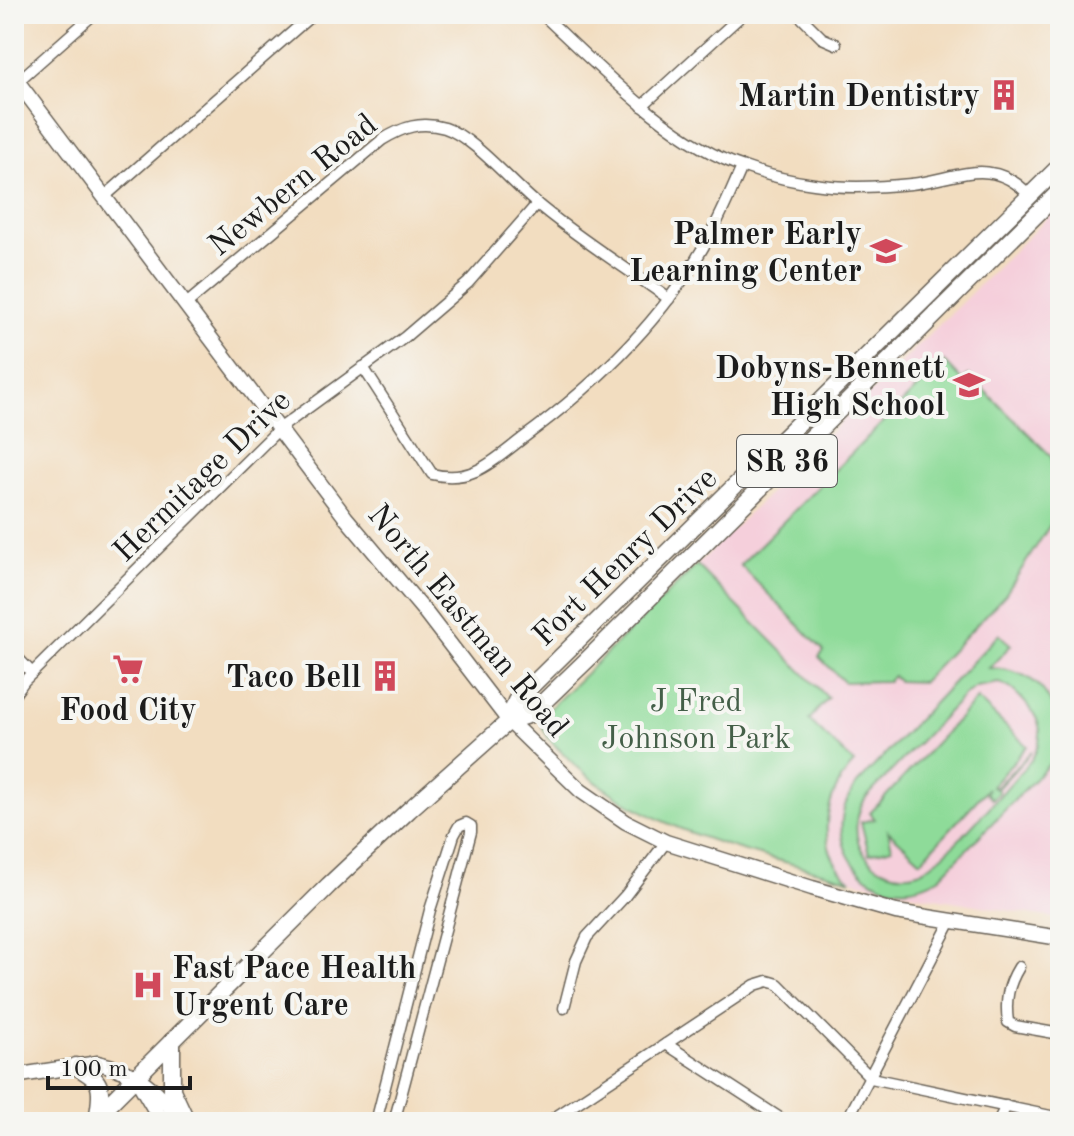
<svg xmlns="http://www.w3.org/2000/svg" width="1074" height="1136" viewBox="0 0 1074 1136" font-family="'Old Standard TT',serif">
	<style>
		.built { fill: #f5cfdb }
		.green { fill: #8edb99; stroke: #557c5a; stroke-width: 2; fill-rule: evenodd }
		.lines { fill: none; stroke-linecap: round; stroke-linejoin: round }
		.street-casing { stroke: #676055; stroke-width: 13 }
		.secondary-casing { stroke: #676055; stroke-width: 17 }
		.primary-casing { stroke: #676055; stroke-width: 19 }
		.street { stroke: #fff; stroke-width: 10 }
		.secondary { stroke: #fff; stroke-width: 14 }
		.primary { stroke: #fff; stroke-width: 16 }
		.labels { text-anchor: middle; stroke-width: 8; stroke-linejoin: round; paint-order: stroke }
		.shield { fill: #f6f6f2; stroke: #5d5d5c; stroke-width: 2 }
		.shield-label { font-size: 30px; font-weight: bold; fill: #1c1c1c }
		.poi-label { font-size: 32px; font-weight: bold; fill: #1c1c1c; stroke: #f6f6f2; text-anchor: end }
		.street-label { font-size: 32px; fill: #1c1c1c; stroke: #f6f6f2 }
		.park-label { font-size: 32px; fill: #445f48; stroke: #f6f6f2 }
	</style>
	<rect width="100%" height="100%" fill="#f6f6f2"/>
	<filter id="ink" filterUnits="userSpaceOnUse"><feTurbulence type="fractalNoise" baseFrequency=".0125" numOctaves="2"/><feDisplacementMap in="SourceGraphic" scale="16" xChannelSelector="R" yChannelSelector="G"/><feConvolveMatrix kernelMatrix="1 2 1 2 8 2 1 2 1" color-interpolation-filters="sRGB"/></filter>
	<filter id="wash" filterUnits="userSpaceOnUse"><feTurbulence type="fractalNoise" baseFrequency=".006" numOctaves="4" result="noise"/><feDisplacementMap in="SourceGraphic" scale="32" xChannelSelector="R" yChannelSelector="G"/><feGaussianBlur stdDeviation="1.8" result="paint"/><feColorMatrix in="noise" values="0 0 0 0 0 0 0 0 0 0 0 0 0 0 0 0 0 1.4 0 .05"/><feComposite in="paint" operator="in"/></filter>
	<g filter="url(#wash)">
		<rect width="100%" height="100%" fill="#f2ddc0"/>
		<polygon class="built" points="1060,205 1060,919 928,897 851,880 847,876 837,867 832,855 826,823 829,805 844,773 808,719 828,698 697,565"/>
		<g class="green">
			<polygon points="944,361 962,380 969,375 1052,457 1052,522 1005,595 922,682 898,681 893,676 888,681 844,682 819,657 824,651 740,565"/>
			<path d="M697,565L828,698L809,720L854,763C824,794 813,851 851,880C752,852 641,832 566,756C555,746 545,737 541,722L548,710Z"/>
			<path d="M999,634L1011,645L989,668C1043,670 1060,703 1060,753L940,877C876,917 811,844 857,784ZM999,683C1009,686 1013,690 1020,697C1040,717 1047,733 1032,759C1009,784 945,863 918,872C898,879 874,869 863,852C853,836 855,816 865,799L964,695L976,687Z"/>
			<polygon points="977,699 1027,746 992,786 995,788 1032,751 997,789 999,792 992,799 986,793 988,788 921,861 888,831 892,848 869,854 861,822 875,819 870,813"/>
		</g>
	</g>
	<g filter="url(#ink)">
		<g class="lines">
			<defs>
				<g id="street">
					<path d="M542,14C597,65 672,144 744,167C766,175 791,181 814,184C845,189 881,187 911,184C957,179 992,154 1030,196"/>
					<polyline points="798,14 822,38 836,44"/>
					<polyline points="17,82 94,14"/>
					<polyline points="642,106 743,14"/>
					<polyline points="104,197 313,14"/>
					<path d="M185,305L382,140C403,127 420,121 445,128C473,137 511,182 535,202C576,237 625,267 669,299"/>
					<path d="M363,367L432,474C472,484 493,461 523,438C598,383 667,317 711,233C723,212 732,189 742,167"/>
					<polyline points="14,654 32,673"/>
					<polyline points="14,695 24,681 279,429 405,337 468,283 537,204"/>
					<path d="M1019,967C1008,985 1005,1000 1008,1022L1015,1026L1060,1034"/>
					<polyline points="564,1008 576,961 587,937 625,896 666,842"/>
					<polyline points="666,1044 786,1122"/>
					<polyline points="376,1122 430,910 454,835 459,826 466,823 471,826 471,832 394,1122"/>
					<polyline points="548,1122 755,985 768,981 778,984 871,1078 1060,1118"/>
					<polyline points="846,1122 951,921"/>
					<polyline points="998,1122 1006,1106"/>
				</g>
				<g id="secondary">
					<polyline points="14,77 346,518 426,613 509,721 581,791 626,822 666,842 812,888 896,912 1060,938"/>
					<path d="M14,1076L98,1063C132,1070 163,1091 179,1122"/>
					<polyline points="138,1081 162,1122"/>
				</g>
				<g id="primary">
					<polyline points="509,721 516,701 1060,166"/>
					<polyline points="172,1041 172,1090 187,1122"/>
					<path d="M75,1066C101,1080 103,1085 98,1114"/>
					<polyline points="91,1122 329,885 409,810 509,721 531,714 588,659 1060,191"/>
				</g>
			</defs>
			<use href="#street" class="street-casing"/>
			<use href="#secondary" class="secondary-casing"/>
			<use href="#primary" class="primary-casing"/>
			<use href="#street" class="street"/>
			<use href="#secondary" class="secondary"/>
			<use href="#primary" class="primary"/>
		</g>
	</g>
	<defs>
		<symbol id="building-bare" viewBox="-9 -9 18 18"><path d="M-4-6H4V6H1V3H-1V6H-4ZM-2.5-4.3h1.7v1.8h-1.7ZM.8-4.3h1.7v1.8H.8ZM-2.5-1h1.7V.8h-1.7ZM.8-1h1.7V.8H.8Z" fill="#d1495b" stroke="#f6f6f2" stroke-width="2.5" paint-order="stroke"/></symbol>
		<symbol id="school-bare" viewBox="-9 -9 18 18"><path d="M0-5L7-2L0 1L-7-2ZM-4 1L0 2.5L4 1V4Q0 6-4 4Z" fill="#d1495b" stroke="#f6f6f2" stroke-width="2.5" paint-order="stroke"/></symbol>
		<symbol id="supermarket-bare" viewBox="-9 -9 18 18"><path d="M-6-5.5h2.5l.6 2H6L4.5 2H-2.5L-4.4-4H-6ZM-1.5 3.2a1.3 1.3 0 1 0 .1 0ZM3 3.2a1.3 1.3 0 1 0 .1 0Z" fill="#d1495b" stroke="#f6f6f2" stroke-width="2.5" paint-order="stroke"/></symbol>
		<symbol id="hospital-bare" viewBox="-9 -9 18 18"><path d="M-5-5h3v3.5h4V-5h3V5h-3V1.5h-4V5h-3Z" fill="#d1495b" stroke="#f6f6f2" stroke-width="2.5" paint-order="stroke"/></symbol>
	</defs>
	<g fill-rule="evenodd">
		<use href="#building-bare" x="982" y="73" width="44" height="44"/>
		<use href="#school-bare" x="864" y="229" width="44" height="44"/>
		<use href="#school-bare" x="947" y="363" width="44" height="44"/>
		<use href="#supermarket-bare" x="106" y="647" width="44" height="44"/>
		<use href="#building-bare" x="363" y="654" width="44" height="44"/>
		<use href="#hospital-bare" x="126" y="963" width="44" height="44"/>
	</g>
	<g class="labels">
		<rect class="shield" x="737" y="435" width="100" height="52" rx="6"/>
		<g class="shield-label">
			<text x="787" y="471">SR 36</text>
		</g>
		<g class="poi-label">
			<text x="980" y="106">Martin Dentistry</text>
			<text x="862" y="244">Palmer Early<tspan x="862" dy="37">Learning Center</tspan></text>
			<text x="945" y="378">Dobyns-Bennett<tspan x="945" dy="37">High School</tspan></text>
			<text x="361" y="687">Taco Bell</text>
			<text x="128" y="720" text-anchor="middle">Food City</text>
			<text x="172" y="978" text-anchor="start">Fast Pace Health<tspan x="172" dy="37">Urgent Care</tspan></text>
		</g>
		<g class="street-label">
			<text transform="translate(292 184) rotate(-39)" y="11">Newbern Road</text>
			<text transform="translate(201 475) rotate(-44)" y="11">Hermitage Drive</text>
			<text transform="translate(624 556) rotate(-44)" y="11">Fort Henry Drive</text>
			<text transform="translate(469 620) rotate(50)" y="11">North Eastman Road</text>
		</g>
		<g class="park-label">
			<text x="696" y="711">J Fred<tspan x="696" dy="37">Johnson Park</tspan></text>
		</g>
	</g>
	<rect width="1074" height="1136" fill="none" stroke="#f6f6f2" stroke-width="48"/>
	<path d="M48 1076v12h142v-12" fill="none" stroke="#1c1c1c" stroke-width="4"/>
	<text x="60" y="1076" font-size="24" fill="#1c1c1c" stroke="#f6f6f2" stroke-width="6" paint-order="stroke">100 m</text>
</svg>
